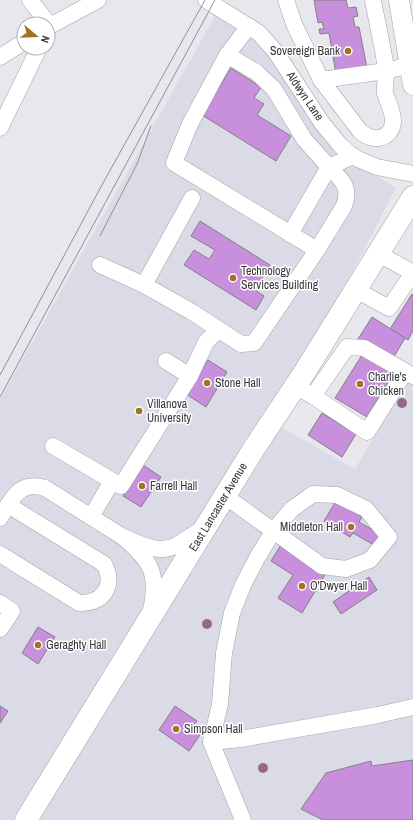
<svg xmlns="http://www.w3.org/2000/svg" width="413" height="820" viewBox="0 0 413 820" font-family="'Archivo Narrow',sans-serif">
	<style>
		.built { fill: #dbdbe7 }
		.building { fill: #c88fdc; stroke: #838084 }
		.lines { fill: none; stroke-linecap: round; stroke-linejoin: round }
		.minor-casing { stroke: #a2a2a7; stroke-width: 17 }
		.major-casing { stroke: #a2a2a7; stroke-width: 21 }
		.highway-casing { stroke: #a2a2a7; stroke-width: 23 }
		.minor { stroke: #fff; stroke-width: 16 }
		.major { stroke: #fff; stroke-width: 20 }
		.highway { stroke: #fff; stroke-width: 22 }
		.tram { stroke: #919195; stroke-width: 1 }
		.tree { fill: #956889 }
		.poi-dot { fill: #a07324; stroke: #fff; stroke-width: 1.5 }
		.labels { text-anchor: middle; stroke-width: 3; stroke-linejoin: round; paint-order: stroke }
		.poi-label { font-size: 12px; fill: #38383a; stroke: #fff; text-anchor: start }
		.street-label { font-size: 12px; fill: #38383a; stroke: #fff }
	</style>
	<rect width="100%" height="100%" fill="#e7e7ed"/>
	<polygon class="built" points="216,14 250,35 372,173 396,188 302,369 272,422 355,469 411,375 413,376 413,820 0,820 0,400"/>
	<g class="building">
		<polygon points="314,0 346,0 348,8 356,7 358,16 353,17 355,27 359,27 367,68 336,74 329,33 320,34 319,29 324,29 322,22 318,23"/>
		<polygon points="231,68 261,87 254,98 264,104 257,115 291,136 276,161 202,115"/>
		<polygon points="200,221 270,265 255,290 264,296 256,310 184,265 194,250 209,259 215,250 191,236"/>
		<polygon points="412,294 413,295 413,331 408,340 390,329"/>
		<polygon points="372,317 405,338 392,360 358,339"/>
		<polygon points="362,355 393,374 367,417 335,398"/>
		<polygon points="208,360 227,372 206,407 186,394"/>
		<polygon points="322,413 356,434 342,457 308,435"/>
		<polygon points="143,465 161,477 141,507 123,496"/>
		<polygon points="336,501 362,517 359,522 380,534 374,545 353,533 350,537 324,521"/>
		<polygon points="281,545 326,573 302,613 278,598 293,575 271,561"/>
		<polygon points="369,577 377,590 341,614 333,602"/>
		<polygon points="38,627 55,637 38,664 22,653"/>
		<polygon points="0,706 8,711 0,723"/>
		<polygon points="175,706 197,721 191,728 200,735 189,751 159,730"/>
		<polygon points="413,760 413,820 323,820 301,809 326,773 371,761 372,766"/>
	</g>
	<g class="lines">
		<defs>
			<g id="minor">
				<polyline points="30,0 50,26"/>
				<polyline points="206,0 259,33 275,51 322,123 340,145 350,154 358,159 377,167 413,174"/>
				<path d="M286,0L294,24L321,80L360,131C371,142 390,141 393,123C394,113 388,103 385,93C384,86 387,77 386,69C383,46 377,23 373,0"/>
				<polyline points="249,26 227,55 256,72 274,89 304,139 329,167 353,156"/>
				<polyline points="48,27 98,0"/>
				<path d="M227,55L190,124L174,163L317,250L344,206C351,187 342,180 329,167L290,234"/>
				<polyline points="0,57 24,42"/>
				<polyline points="321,80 386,71 410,65"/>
				<polyline points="0,128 39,48"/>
				<polyline points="379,254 413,273"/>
				<polyline points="100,265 144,285 192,312 241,344 254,343 317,250"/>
				<polyline points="144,285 192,198"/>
				<polyline points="356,290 389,308 413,273"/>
				<polyline points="166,361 190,376"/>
				<polyline points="295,386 313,396 367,432 405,372"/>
				<polyline points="313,396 347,347 364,348 413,376"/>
				<polyline points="53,446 121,486 190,376 206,342 218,330"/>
				<polyline points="225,496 322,566 346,569 370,560 389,537 366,509 337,495 313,494 292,509 274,530 257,558 243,585 232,613 224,653 220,704 211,742 243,820"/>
				<polyline points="91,517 112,481"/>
				<path d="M0,518C12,499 19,480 45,488L123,537"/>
				<path d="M0,554L79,603C103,604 116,585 104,564L8,505"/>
				<polyline points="0,603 12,611 0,629"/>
				<path d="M151,611C159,573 151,561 123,537C140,544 159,555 177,545C187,539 195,533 205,528"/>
				<polyline points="211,742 241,739 378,715 413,707"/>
			</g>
			<polyline id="major" points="399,0 413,85"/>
			<polyline id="highway" points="26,820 253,450 306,370 413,197"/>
		</defs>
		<use href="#minor" class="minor-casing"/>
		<use href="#major" class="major-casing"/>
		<use href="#highway" class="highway-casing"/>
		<use href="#minor" class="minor"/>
		<use href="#major" class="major"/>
		<use href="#highway" class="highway"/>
		<g class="tram">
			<polyline points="100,236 137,164 151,126"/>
			<polyline points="0,375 103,183 205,0"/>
			<polyline points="0,397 215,0"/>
		</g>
	</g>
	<g class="tree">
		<circle cx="402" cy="403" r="5"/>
		<circle cx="207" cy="624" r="5"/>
		<circle cx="263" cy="768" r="5"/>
	</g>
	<g class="poi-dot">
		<circle cx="348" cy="51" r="4"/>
		<circle cx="233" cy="278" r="4"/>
		<circle cx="207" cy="383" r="4"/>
		<circle cx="360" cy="384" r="4"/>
		<circle cx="139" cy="411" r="4"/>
		<circle cx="142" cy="486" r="4"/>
		<circle cx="351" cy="527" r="4"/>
		<circle cx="302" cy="586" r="4"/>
		<circle cx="38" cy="645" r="4"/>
		<circle cx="176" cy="729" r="4"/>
	</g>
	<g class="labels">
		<g class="poi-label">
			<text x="340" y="55" text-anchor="end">Sovereign Bank</text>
			<text x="241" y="275">Technology<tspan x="241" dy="14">Services Building</tspan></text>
			<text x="368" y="381">Charlie's<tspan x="368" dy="14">Chicken</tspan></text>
			<text x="215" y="387">Stone Hall</text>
			<text x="147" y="408">Villanova<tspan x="147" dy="14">University</tspan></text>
			<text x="150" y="490">Farrell Hall</text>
			<text x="343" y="531" text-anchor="end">Middleton Hall</text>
			<text x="310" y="590">O'Dwyer Hall</text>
			<text x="46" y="649">Geraghty Hall</text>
			<text x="184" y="733">Simpson Hall</text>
		</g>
		<g class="street-label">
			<text transform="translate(305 96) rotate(56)" y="4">Aldwyn Lane</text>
			<text transform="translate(218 507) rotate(-59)" y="4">East Lancaster Avenue</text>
		</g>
	</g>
	<g transform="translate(36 36) rotate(109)"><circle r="19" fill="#ffffff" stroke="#afafb0"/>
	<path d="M0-3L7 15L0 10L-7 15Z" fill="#a07324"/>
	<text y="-6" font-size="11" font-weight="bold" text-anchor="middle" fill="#38383a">N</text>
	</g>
</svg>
